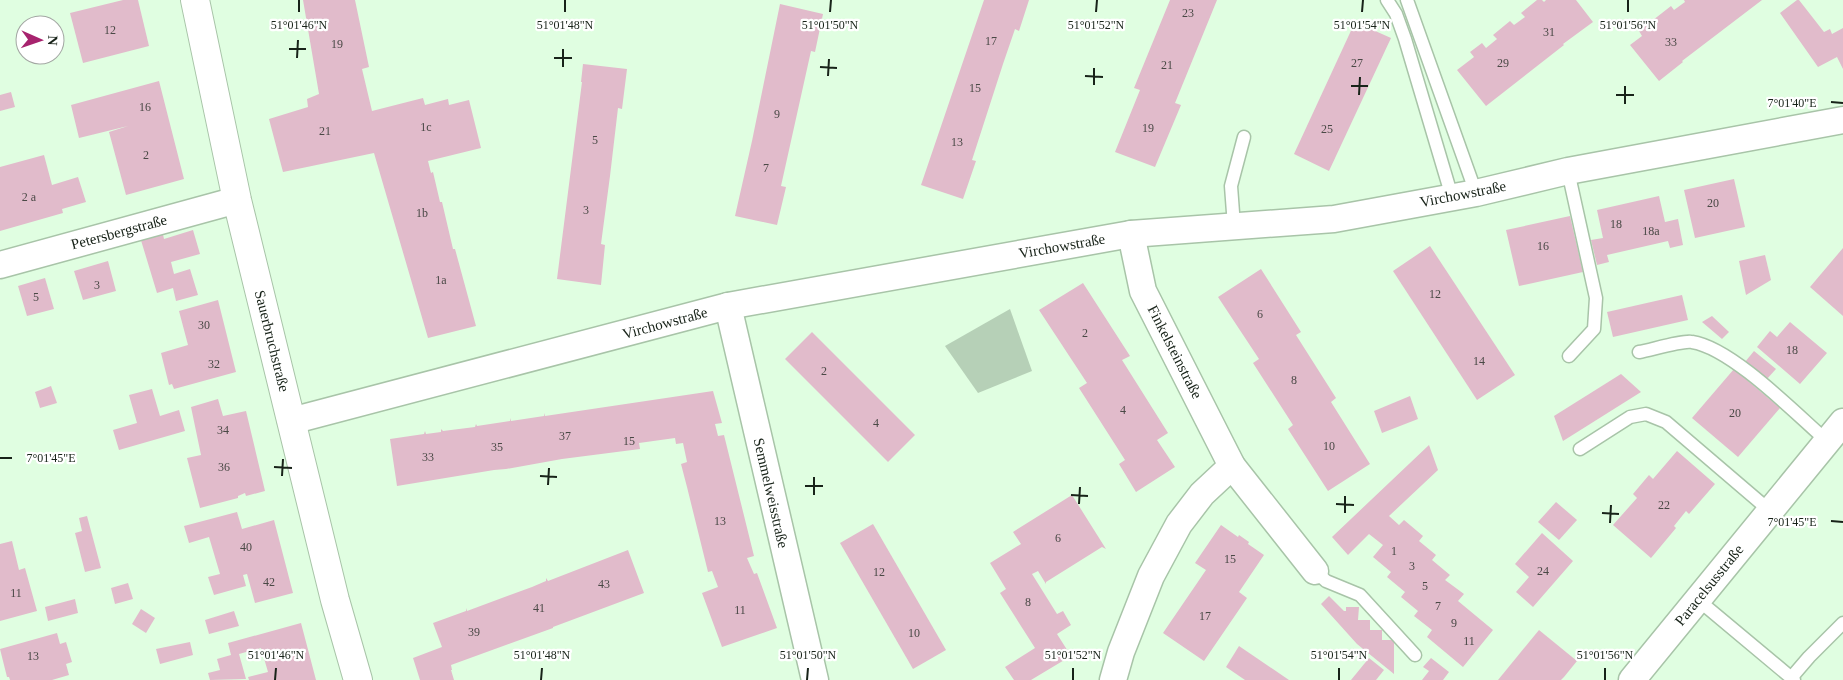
<svg xmlns="http://www.w3.org/2000/svg" width="1843" height="680" viewBox="0 0 1843 680" font-family="'Times New Roman',serif">
	<style>
		.green { fill: #b6d0b7 }
		.building { fill: #e1bbcb }
		.lines { fill: none; stroke-linecap: round; stroke-linejoin: round }
		.service-casing { stroke: #a8c4a8; stroke-width: 15 }
		.minor-casing { stroke: #a8c4a8; stroke-width: 29 }
		.tertiary-casing { stroke: #a8c4a8; stroke-width: 30 }
		.service { stroke: #fff; stroke-width: 12 }
		.minor { stroke: #fff; stroke-width: 26 }
		.tertiary { stroke: #fff; stroke-width: 28 }
		.ticks { fill: none; stroke: #182319; stroke-width: 2 }
		.labels { text-anchor: middle; stroke-width: 4.5; stroke-linejoin: round; paint-order: stroke }
		.number-label { font-size: 12px; fill: #4a4946 }
		.street-label { font-size: 15px; fill: #182319; stroke: #fff }
		.ticks-label { font-size: 12px; text-anchor: middle; fill: #182319; stroke: #fff; stroke-width: 4.5; stroke-linejoin: round; paint-order: stroke }
	</style>
	<rect width="100%" height="100%" fill="#e0fee1"/>
	<polygon class="green" points="1010,309 1032,371 978,393 945,346"/>
	<g class="building">
		<polygon points="123,0 138,0 149,46 83,63 70,13"/>
		<polygon points="303,0 355,0 369,67 362,69 372,111 423,98 425,105 448,99 449,105 469,100 481,148 428,161 431,173 433,172 440,202 442,202 453,249 455,249 476,326 428,338 374,153 283,172 269,119 308,107 307,99 319,94"/>
		<polygon points="984,0 1029,0 1019,31 1015,29 1003,64 972,160 976,161 963,199 921,185"/>
		<polygon points="1170,0 1217,0 1175,103 1181,105 1155,167 1115,152 1140,90 1134,88"/>
		<polygon points="1537,0 1542,0 1544,2 1546,0 1576,0 1593,22 1563,44 1564,45 1486,106 1457,70 1474,57 1470,52 1482,43 1486,48 1497,39 1493,35 1510,21 1514,25 1525,17 1521,13"/>
		<polygon points="1684,0 1762,0 1682,61 1683,62 1659,81 1630,45 1642,36 1639,31 1671,6 1674,10 1685,2"/>
		<polygon points="1797,0 1799,0 1824,32 1830,29 1832,34 1843,28 1843,69 1837,57 1818,67 1780,13"/>
		<polygon points="780,4 823,14 815,52 811,51 781,186 786,187 777,225 735,216 752,141"/>
		<polygon points="1355,22 1391,38 1329,171 1294,154"/>
		<polygon points="583,64 627,69 622,109 618,108 610,176 601,244 605,245 601,285 557,279 582,82 581,82"/>
		<polygon points="159,81 184,179 126,195 109,132 128,126 79,138 71,105"/>
		<polygon points="11,92 15,107 0,111 0,95"/>
		<polygon points="44,155 52,185 78,177 86,202 62,209 63,213 0,231 0,167"/>
		<polygon points="1734,179 1745,227 1695,238 1684,190"/>
		<polygon points="1659,196 1665,222 1678,219 1683,245 1670,248 1668,241 1607,255 1609,262 1597,265 1591,240 1603,238 1597,210"/>
		<polygon points="1570,216 1583,272 1519,286 1506,230"/>
		<polygon points="162,230 164,239 193,230 200,254 171,262 174,274 190,269 198,295 176,301 173,288 157,293 140,237"/>
		<polygon points="1430,246 1515,375 1477,400 1393,271"/>
		<polygon points="1843,248 1843,316 1810,287"/>
		<polygon points="1765,255 1771,280 1746,295 1739,261"/>
		<polygon points="108,261 116,291 83,300 74,271"/>
		<polygon points="1261,269 1301,332 1296,335 1336,398 1331,402 1370,464 1328,491 1288,429 1293,425 1253,363 1259,359 1218,297"/>
		<polygon points="45,278 54,309 27,316 18,286"/>
		<polygon points="1083,283 1130,356 1122,360 1168,433 1157,440 1175,467 1136,492 1119,464 1125,460 1079,388 1087,383 1039,310"/>
		<polygon points="1682,295 1688,320 1613,337 1607,312"/>
		<polygon points="218,300 236,372 174,389 172,384 169,385 161,353 188,345 179,311"/>
		<polygon points="1712,316 1729,332 1722,339 1702,322"/>
		<polygon points="1790,322 1827,353 1800,384 1757,347 1770,331 1777,337"/>
		<polygon points="812,332 915,435 888,462 785,359"/>
		<polygon points="1754,351 1776,369 1766,380 1745,362"/>
		<polygon points="1734,369 1780,408 1738,457 1692,418"/>
		<polygon points="1621,374 1641,392 1563,441 1554,416"/>
		<polygon points="51,386 57,403 40,408 35,392"/>
		<polygon points="152,389 160,416 179,410 185,431 119,450 113,430 137,423 129,395"/>
		<polygon points="713,391 722,423 715,424 718,436 724,435 754,556 747,558 754,574 757,573 777,628 722,647 702,593 718,587 712,571 708,572 687,487 681,464 687,462 683,443 676,444 675,438 639,443 640,449 562,459 506,469 494,470 397,486 390,439 424,434 425,431 426,434 441,432 441,429 443,431 475,427 476,424 477,426 510,421 510,418 511,421 544,416 544,413 545,416"/>
		<polygon points="1410,396 1418,419 1382,433 1374,411"/>
		<polygon points="218,399 223,416 246,411 265,491 246,496 245,493 238,496 238,498 200,508 187,458 201,455 191,407"/>
		<polygon points="1429,445 1438,470 1389,516 1399,525 1404,520 1423,536 1419,541 1436,555 1432,560 1450,575 1445,580 1464,594 1458,601 1493,630 1463,667 1427,637 1432,630 1414,616 1418,611 1401,597 1405,592 1387,577 1391,572 1373,557 1383,545 1369,534 1348,555 1332,537"/>
		<polygon points="1677,451 1715,484 1689,514 1686,511 1674,526 1676,528 1651,558 1613,525 1637,498 1633,494 1649,475 1653,479"/>
		<polygon points="1072,495 1106,549 1102,547 1046,582 1046,584 1038,571 1032,574 1057,614 1063,611 1071,625 1057,634 1071,656 1031,680 1014,680 1005,667 1035,648 1000,593 1006,589 990,563 1021,544 1013,532"/>
		<polygon points="1556,502 1577,520 1559,540 1538,522"/>
		<polygon points="237,512 242,529 274,520 293,593 255,603 247,574 243,575 246,586 214,595 208,577 220,574 209,537 189,543 184,526"/>
		<polygon points="87,516 101,568 85,572 75,533 82,531 79,518"/>
		<polygon points="873,524 946,650 913,669 840,543"/>
		<polygon points="1221,525 1238,537 1239,535 1249,542 1248,544 1264,555 1239,592 1247,598 1204,661 1163,633 1206,570 1195,563"/>
		<polygon points="1542,533 1573,561 1533,607 1516,592 1529,577 1515,564"/>
		<polygon points="12,541 19,570 25,568 37,611 0,621 0,544"/>
		<polygon points="628,550 644,593 553,627 553,628 451,665 452,670 451,670 454,680 420,680 413,658 442,647 433,623 466,611 466,608 467,611 532,587 546,581 546,578 548,581"/>
		<polygon points="128,583 133,599 115,604 111,588"/>
		<polygon points="1329,596 1344,611 1346,611 1346,607 1359,607 1358,620 1370,620 1370,630 1382,630 1382,640 1394,640 1394,674 1357,644 1321,604"/>
		<polygon points="75,599 78,613 48,621 45,607"/>
		<polygon points="141,609 155,618 146,633 132,624"/>
		<polygon points="234,611 239,626 209,634 205,620"/>
		<polygon points="301,623 316,680 249,680 248,677 268,672 261,648 239,654 246,679 210,680 208,673 220,670 217,659 231,655 228,643"/>
		<polygon points="1539,630 1577,661 1564,677 1561,680 1498,680"/>
		<polygon points="57,633 60,644 66,642 72,662 66,664 69,675 52,680 10,680 9,677 7,677 0,649"/>
		<polygon points="190,642 193,655 160,664 156,649"/>
		<polygon points="1239,646 1289,680 1245,680 1226,667"/>
		<polygon points="1369,658 1384,670 1376,680 1351,680"/>
		<polygon points="1431,658 1449,672 1443,680 1422,680 1429,671 1423,667"/>
	</g>
	<g class="lines">
		<defs>
			<g id="service">
				<polyline points="1387,0 1396,14 1405,39 1452,197"/>
				<polyline points="1407,0 1476,193"/>
				<polyline points="1568,171 1596,298 1594,329 1569,356"/>
				<polyline points="1234,226 1231,186 1244,137"/>
				<path d="M1639,352C1651,350 1683,340 1692,342C1732,348 1796,414 1827,441"/>
				<polyline points="1580,449 1630,417 1646,414 1666,422 1769,510"/>
				<polyline points="1315,571 1326,581 1360,595 1415,655"/>
				<polyline points="1697,599 1794,680"/>
				<polyline points="1791,678 1809,657 1843,623"/>
			</g>
			<g id="minor">
				<polyline points="1131,234 1143,291 1232,466 1315,571"/>
				<polyline points="0,265 237,200"/>
				<polyline points="728,306 815,680"/>
				<polyline points="291,421 728,306 1131,234 1334,219 1476,193 1568,171 1843,120"/>
				<polyline points="1113,680 1121,652 1151,576 1179,524 1202,494 1232,466"/>
				<polyline points="1632,680 1843,422"/>
			</g>
			<polyline id="tertiary" points="195,0 237,200 335,600 358,680"/>
		</defs>
		<use href="#service" class="service-casing"/>
		<use href="#minor" class="minor-casing"/>
		<use href="#tertiary" class="tertiary-casing"/>
		<use href="#service" class="service"/>
		<use href="#minor" class="minor"/>
		<use href="#tertiary" class="tertiary"/>
	</g>
	<path class="ticks" d="M299,12V0M565,12V0M830,12L831,0M1096,12L1097,0M1362,12L1363,0M1628,12V0M289,49H306M297,58L298,40M554,58H572M563,67V49M820,67L837,68M828,76L829,59M1085,76L1103,77M1094,85V68M1351,86H1368M1359,95L1360,77M1616,95H1634M1831,102L1843,103M1625,104V86M0,458H12M274,467L292,468M282,476L283,459M540,476L557,477M548,485L549,468M805,486H823M814,495V477M1071,495L1088,496M1079,504L1080,487M1336,504L1354,505M1345,513V496M1602,513L1619,514M1831,521L1843,522M1610,523L1611,505M275,680L276,668M541,680L542,668M807,680L808,668M1073,680V668M1339,680V668M1605,680V668"/>
	<g class="labels">
		<g class="number-label">
			<text x="1188" y="17">23</text>
			<text x="110" y="34">12</text>
			<text x="1549" y="36">31</text>
			<text x="991" y="45">17</text>
			<text x="1671" y="46">33</text>
			<text x="337" y="48">19</text>
			<text x="1357" y="67">27</text>
			<text x="1503" y="67">29</text>
			<text x="1167" y="69">21</text>
			<text x="975" y="92">15</text>
			<text x="145" y="111">16</text>
			<text x="777" y="118">9</text>
			<text x="426" y="131">1c</text>
			<text x="1148" y="132">19</text>
			<text x="1327" y="133">25</text>
			<text x="325" y="135">21</text>
			<text x="595" y="144">5</text>
			<text x="957" y="146">13</text>
			<text x="146" y="159">2</text>
			<text x="766" y="172">7</text>
			<text x="29" y="201">2 a</text>
			<text x="1713" y="207">20</text>
			<text x="586" y="214">3</text>
			<text x="422" y="217">1b</text>
			<text x="1616" y="228">18</text>
			<text x="1651" y="235">18a</text>
			<text x="1543" y="250">16</text>
			<text x="441" y="284">1a</text>
			<text x="97" y="289">3</text>
			<text x="1435" y="298">12</text>
			<text x="36" y="301">5</text>
			<text x="1260" y="318">6</text>
			<text x="204" y="329">30</text>
			<text x="1085" y="337">2</text>
			<text x="1792" y="354">18</text>
			<text x="1479" y="365">14</text>
			<text x="214" y="368">32</text>
			<text x="824" y="375">2</text>
			<text x="1294" y="384">8</text>
			<text x="1123" y="414">4</text>
			<text x="1735" y="417">20</text>
			<text x="876" y="427">4</text>
			<text x="223" y="434">34</text>
			<text x="565" y="440">37</text>
			<text x="629" y="445">15</text>
			<text x="1329" y="450">10</text>
			<text x="497" y="451">35</text>
			<text x="428" y="461">33</text>
			<text x="224" y="471">36</text>
			<text x="1664" y="509">22</text>
			<text x="720" y="525">13</text>
			<text x="1058" y="542">6</text>
			<text x="246" y="551">40</text>
			<text x="1394" y="555">1</text>
			<text x="1230" y="563">15</text>
			<text x="1412" y="570">3</text>
			<text x="1543" y="575">24</text>
			<text x="879" y="576">12</text>
			<text x="269" y="586">42</text>
			<text x="604" y="588">43</text>
			<text x="1425" y="590">5</text>
			<text x="16" y="597">11</text>
			<text x="1028" y="606">8</text>
			<text x="1438" y="610">7</text>
			<text x="539" y="612">41</text>
			<text x="740" y="614">11</text>
			<text x="1205" y="620">17</text>
			<text x="1454" y="627">9</text>
			<text x="474" y="636">39</text>
			<text x="914" y="637">10</text>
			<text x="1469" y="645">11</text>
			<text x="33" y="660">13</text>
		</g>
		<g class="street-label">
			<text transform="translate(1463 194) rotate(-11)" y="5">Virchowstraße</text>
			<text transform="translate(119 232) rotate(-15)" y="5">Petersbergstraße</text>
			<text transform="translate(1062 246) rotate(-10)" y="5">Virchowstraße</text>
			<text transform="translate(665 323) rotate(-15)" y="5">Virchowstraße</text>
			<text transform="translate(272 341) rotate(76)" y="5">Sauerbruchstraße</text>
			<text transform="translate(1175 352) rotate(63)" y="5">Finkelsteinstraße</text>
			<text transform="translate(771 493) rotate(77)" y="5">Semmelweisstraße</text>
			<text transform="translate(1709 585) rotate(-51)" y="5">Paracelsusstraße</text>
		</g>
	</g>
	<g class="ticks-label">
		<text x="299" y="29">51°01'46"N</text>
		<text x="565" y="29">51°01'48"N</text>
		<text x="830" y="29">51°01'50"N</text>
		<text x="1096" y="29">51°01'52"N</text>
		<text x="1362" y="29">51°01'54"N</text>
		<text x="1628" y="29">51°01'56"N</text>
		<text x="1792" y="107">7°01'40"E</text>
		<text x="51" y="462">7°01'45"E</text>
		<text x="1792" y="526">7°01'45"E</text>
		<text x="276" y="659">51°01'46"N</text>
		<text x="542" y="659">51°01'48"N</text>
		<text x="808" y="659">51°01'50"N</text>
		<text x="1073" y="659">51°01'52"N</text>
		<text x="1339" y="659">51°01'54"N</text>
		<text x="1605" y="659">51°01'56"N</text>
	</g>
	<g transform="translate(40 40) rotate(92)"><circle r="24" fill="#ffffff" stroke="#a3a7a3"/>
	<path d="M0-4L9 19L0 12L-9 19Z" fill="#a7236e"/>
	<text y="-8" font-size="14" font-weight="bold" text-anchor="middle" fill="#182319">N</text>
	</g>
</svg>
